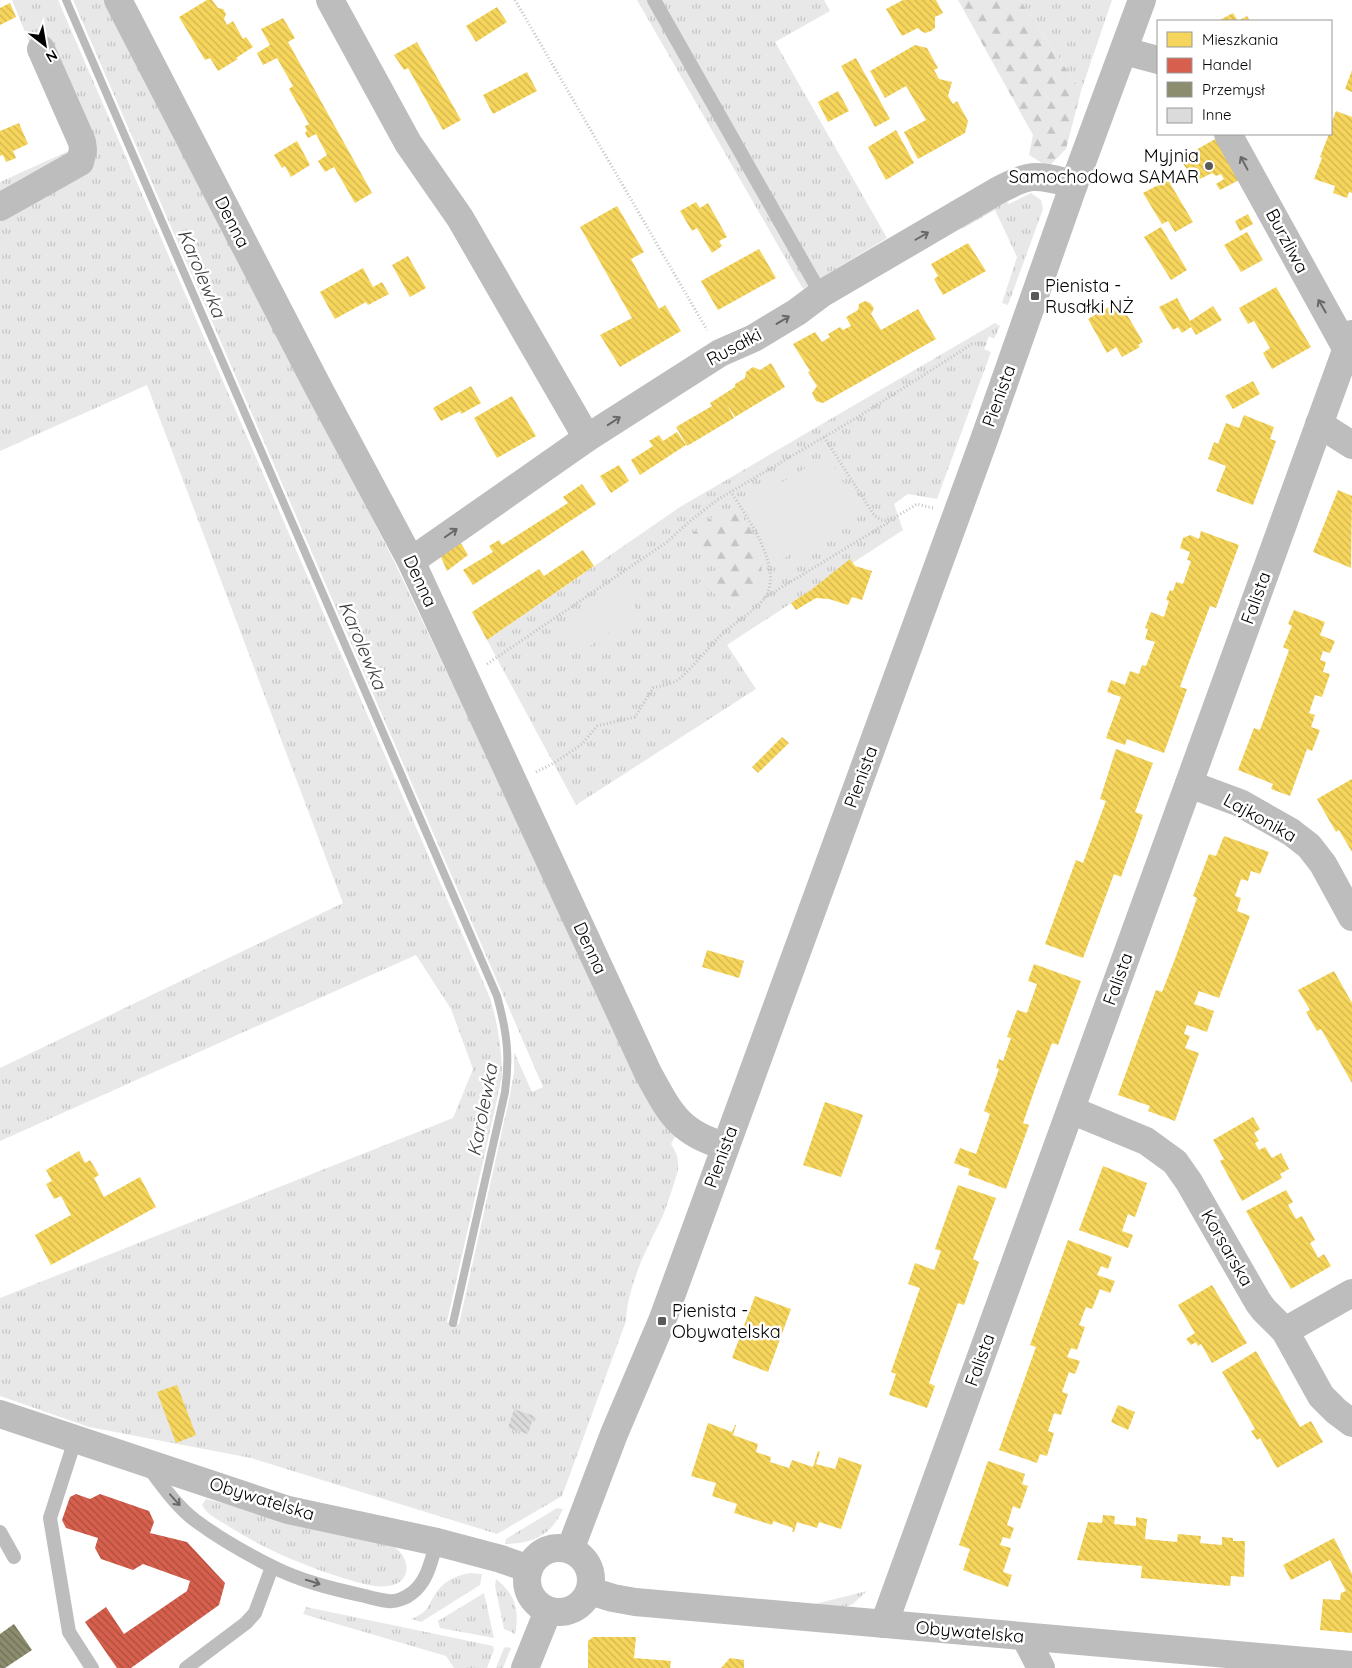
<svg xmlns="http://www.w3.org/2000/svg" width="1352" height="1668" viewBox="0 0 1352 1668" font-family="Quicksand,sans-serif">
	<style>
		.grass { fill: url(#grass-tufts) }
		.forest { fill: url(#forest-firs) }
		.garden { fill: #e8e8e8 }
		.homes { fill: url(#homes-back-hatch) }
		.shops { fill: url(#shops-back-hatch) }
		.industry { fill: url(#industry-back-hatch) }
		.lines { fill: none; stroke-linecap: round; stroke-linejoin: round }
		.stream { stroke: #bababa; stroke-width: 8 }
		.building { fill: url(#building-back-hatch) }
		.path { stroke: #c2c2c2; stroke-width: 3; stroke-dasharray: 1 2.5; stroke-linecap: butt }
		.service { stroke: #bdbdbd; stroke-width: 14 }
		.minor { stroke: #bdbdbd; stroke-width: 28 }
		.tertiary { stroke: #bdbdbd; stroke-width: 28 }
		.oneway { stroke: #686868 }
		.poi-dot { fill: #595959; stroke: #fff; stroke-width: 2 }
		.labels { text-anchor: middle; stroke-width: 5; stroke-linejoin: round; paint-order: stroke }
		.poi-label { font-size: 18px; fill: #000; stroke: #fff; text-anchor: start }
		.street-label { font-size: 18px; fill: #000; stroke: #fff }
		.water-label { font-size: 19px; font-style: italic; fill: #3d3d3d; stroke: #fff }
	</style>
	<defs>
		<pattern id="grass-tufts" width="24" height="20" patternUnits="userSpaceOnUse" patternTransform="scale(1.25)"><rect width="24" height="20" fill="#e8e8e8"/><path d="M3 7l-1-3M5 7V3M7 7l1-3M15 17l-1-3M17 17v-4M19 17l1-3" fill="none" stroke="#c5c5c5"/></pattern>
		<pattern id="forest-firs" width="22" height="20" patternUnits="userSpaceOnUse" patternTransform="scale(1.25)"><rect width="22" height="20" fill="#e8e8e8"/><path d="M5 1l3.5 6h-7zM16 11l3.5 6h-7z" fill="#c5c5c5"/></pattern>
		<pattern id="homes-back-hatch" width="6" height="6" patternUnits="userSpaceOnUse" patternTransform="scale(1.25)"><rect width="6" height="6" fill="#f6d55c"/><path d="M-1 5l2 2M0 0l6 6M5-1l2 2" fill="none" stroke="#d1b54e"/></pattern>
		<pattern id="shops-back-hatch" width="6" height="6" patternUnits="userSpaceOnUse" patternTransform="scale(1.25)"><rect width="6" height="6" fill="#d6604d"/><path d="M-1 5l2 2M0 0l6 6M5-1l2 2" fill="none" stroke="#ab4d3e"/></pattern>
		<pattern id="industry-back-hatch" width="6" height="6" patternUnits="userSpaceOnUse" patternTransform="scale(1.25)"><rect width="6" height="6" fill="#8c8c6e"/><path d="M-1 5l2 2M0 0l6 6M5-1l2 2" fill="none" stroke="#707058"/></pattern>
		<pattern id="building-back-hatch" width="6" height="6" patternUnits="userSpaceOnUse" patternTransform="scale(1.25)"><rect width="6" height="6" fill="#dbdbdb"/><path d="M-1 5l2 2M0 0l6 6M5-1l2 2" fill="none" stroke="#bababa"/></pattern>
	</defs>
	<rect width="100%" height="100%" fill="#fff"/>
	<g class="grass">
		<path d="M12,0H58L490,998C498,1025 502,1049 502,1077L447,1322L459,1324L510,1095L514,1072V1052L532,1092L543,1087L73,0H108L394,561L647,1095L676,1135L671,1144C677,1153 679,1160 678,1171C672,1188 667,1209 658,1226C644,1253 627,1290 626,1321L562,1496L497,1534L251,1458L89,1427L0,1396V1298L453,1118L473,1069L451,1009L416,955L0,1141V1068L343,903L147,385L0,451V182L73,149Z"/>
		<polygon points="637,0 824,0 830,11 775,42 887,238 803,289"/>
		<polygon points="1020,0 1112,0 1081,91"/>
		<polygon points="1031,193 1041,200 1043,209 1008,305 1002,303 1017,257 995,210 962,229 960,225 1004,199 1009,204"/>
		<polygon points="995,323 1000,326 994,339 989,336 984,349 991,352 937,499 908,494 894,504 903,530 727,645 756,689 576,805 487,640 680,507"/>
		<path d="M206,1499L389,1544C411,1554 414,1583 388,1586C373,1588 357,1582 343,1578C302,1565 264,1549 228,1526C219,1520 207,1515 202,1505Z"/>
		<path d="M557,1508L563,1509C550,1537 533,1543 505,1544L506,1539Z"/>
		<path d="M470,1573L482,1574L480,1585L421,1622L411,1619C432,1611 427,1603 439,1589C447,1579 459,1575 470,1573Z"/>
		<path d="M496,1579C515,1594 520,1611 515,1634L504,1629L495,1586Z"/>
		<polygon points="867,1591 853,1604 845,1607 811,1605"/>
		<polygon points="484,1593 494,1638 440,1628 438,1621"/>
		<polygon points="306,1607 493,1646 494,1650 487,1668 454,1668 446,1656 303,1614"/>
		<polygon points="506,1647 511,1648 503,1668 496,1668 504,1648"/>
	</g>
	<g class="forest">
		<polygon points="958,0 1020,0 1081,91 1066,149 1048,167 1029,155 1033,135"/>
		<path d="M722,509C727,510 734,510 737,513C759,530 770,573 754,596C750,601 740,605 734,608L725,604L714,593L697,584L717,569L712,557L693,533Z"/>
	</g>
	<g class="garden">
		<polygon points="827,455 861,512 776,563 743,506"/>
		<polygon points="622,588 639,613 584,650 567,625"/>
	</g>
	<g class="homes">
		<polygon points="207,0 212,0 218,8 223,9 226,14 224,19 227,25 233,21 243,39 246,37 253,47 236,58 238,59 218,71 210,58 205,60 179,17"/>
		<polygon points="903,0 936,0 943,13 935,17 935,28 931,31 925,33 921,31 918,28 902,36 886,9"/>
		<polygon points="10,3 16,17 0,25 0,8"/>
		<polygon points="497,7 507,22 476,42 466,26"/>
		<polygon points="1233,13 1238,21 1247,16 1250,21 1218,21"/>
		<polygon points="283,18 295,38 288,42 372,193 355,203 334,167 325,172 318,161 327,155 316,134 308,138 305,133 307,131 305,126 309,124 289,89 293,86 277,58 263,65 257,53 270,45 261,29"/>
		<polygon points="417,42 461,120 443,130 408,68 404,70 394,55"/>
		<polygon points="915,45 927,48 938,68 934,70 939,79 952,82 948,96 953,104 957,101 968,121 965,133 918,159 904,132 926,120 906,86 885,98 870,71"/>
		<polygon points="856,58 890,119 875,127 841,66"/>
		<polygon points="1352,70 1352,92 1345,89"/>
		<polygon points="527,72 537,91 493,114 483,95"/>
		<polygon points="838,91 849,111 828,122 818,102"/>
		<polygon points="1336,111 1352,117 1352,193 1349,192 1347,198 1333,193 1335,186 1314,179 1322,158 1320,157 1329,134 1331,134 1331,124"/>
		<polygon points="19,123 28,144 13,151 16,158 6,162 3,155 0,156 0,131"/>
		<polygon points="896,130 914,163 886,180 868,147"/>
		<polygon points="1217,138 1241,179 1220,190 1216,184 1224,179 1221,174 1216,176 1212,173 1198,180 1192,177 1180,159"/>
		<polygon points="297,141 310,165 291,177 285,166 282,168 274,155"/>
		<polygon points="1168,180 1193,222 1175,232 1168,221 1162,224 1143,193"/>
		<polygon points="696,202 700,208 708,203 727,237 719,241 722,246 712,253 697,228 692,231 680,211"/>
		<polygon points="617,206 644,252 631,259 659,309 665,305 681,331 620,367 600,335 632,318 580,227"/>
		<polygon points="1248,214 1253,224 1240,231 1235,221"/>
		<polygon points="1161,227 1187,270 1171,280 1144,237"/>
		<polygon points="1247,232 1263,260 1241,272 1224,245"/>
		<polygon points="968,243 986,271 943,295 934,279 938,276 931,264"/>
		<polygon points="759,249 776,278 718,310 701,281"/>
		<polygon points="408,256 426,288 410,297 392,265"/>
		<polygon points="363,268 373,287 382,282 389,294 368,305 366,302 335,319 320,292"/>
		<polygon points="1276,287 1311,347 1272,369 1263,353 1270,348 1254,321 1248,324 1239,308"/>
		<polygon points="1177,298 1190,321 1213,306 1222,320 1196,335 1191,327 1182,333 1178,327 1173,330 1159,307"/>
		<polygon points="865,301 870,303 874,308 871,314 881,330 918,309 936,339 823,403 816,401 812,393 817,386 808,372 810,371 793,344 815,332 822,342 830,337 828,334 840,327 843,330 851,326 846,317 858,310 859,304"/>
		<polygon points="1119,301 1143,342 1138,345 1140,347 1122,357 1116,347 1107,353 1088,319"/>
		<polygon points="771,363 785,387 735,417 727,404 734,418 687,446 676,427 712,406 710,403 735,387 735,384 745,378 746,372 753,367 760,370"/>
		<polygon points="1253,381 1260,394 1233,409 1225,396"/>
		<polygon points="471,386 481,403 461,414 460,411 441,421 433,408"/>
		<polygon points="512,396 536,436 497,458 474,418"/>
		<polygon points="1244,415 1274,427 1270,439 1276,441 1253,505 1216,491 1226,466 1208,459 1214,442 1218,444 1226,423 1239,428"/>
		<polygon points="677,432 686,445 640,475 631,460 653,446 649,441 659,435 663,441"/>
		<polygon points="619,465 629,481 611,493 600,476"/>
		<polygon points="582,484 596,504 473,585 463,570 493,552 489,546 499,540 502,545 568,503 563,497"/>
		<polygon points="1338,490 1352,496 1351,568 1313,552"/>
		<polygon points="1201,531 1239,545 1216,608 1210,606 1185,673 1180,687 1187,689 1164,753 1127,739 1125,745 1106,738 1121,697 1107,692 1111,680 1125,685 1130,671 1139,674 1142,665 1146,666 1155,642 1145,639 1148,629 1145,628 1151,612 1164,617 1169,601 1166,600 1170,590 1173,591 1176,582 1183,584 1191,561 1187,560 1190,552 1180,548 1183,538 1190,535 1199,539"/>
		<polygon points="459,540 468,555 447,571 441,557 442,551"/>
		<polygon points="583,550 594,566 487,640 472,612 539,569 544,576"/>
		<polygon points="850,559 855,566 872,571 862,600 852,597 848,605 829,599 816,598 796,610 791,603 811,590"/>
		<polygon points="1294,610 1325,622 1320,635 1335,641 1330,653 1323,651 1320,660 1326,662 1323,672 1330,674 1322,697 1315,695 1309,713 1315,715 1311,727 1320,730 1312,751 1307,749 1290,796 1271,789 1273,784 1238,770 1254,728 1260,730 1289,650 1283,647 1292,626 1288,624"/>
		<polygon points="782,737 789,743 758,773 752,767"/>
		<polygon points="1116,749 1153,763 1135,812 1143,815 1136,836 1121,877 1114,874 1083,958 1045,944 1076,860 1083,863 1106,801 1100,799"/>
		<polygon points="1352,779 1352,852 1339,830 1336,832 1317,799"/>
		<polygon points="1224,836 1269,852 1260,874 1251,871 1248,881 1241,879 1235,896 1241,898 1237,911 1250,916 1219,998 1199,991 1194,1004 1214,1011 1207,1032 1187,1025 1184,1034 1190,1036 1185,1048 1199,1053 1175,1121 1148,1111 1150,1106 1118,1095 1156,990 1162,992 1175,959 1197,898 1193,896 1209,854 1216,856"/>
		<polygon points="707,950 744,961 739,978 702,967"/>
		<polygon points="1034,964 1081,981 1058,1045 1052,1043 1037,1083 1023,1123 1029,1125 1006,1189 968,1175 970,1169 954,1163 960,1148 976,1154 990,1114 984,1111 999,1069 996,1068 999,1059 1003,1061 1011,1038 1007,1037 1017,1010 1027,1013 1037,984 1028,981"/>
		<polygon points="1334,971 1352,1003 1352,1083 1321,1029 1317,1031 1306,1012 1310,1010 1298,990"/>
		<polygon points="825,1102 863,1115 841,1177 803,1165"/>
		<polygon points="1253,1117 1260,1129 1254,1133 1259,1141 1255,1143 1259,1150 1265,1147 1272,1158 1281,1153 1289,1169 1280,1174 1282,1178 1242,1201 1220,1161 1224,1159 1213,1140"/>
		<polygon points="79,1151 85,1163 90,1160 99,1175 94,1178 104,1197 140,1177 156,1207 51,1265 35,1235 71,1215 61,1196 54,1199 46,1184 52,1181 46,1170"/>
		<polygon points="1103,1166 1147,1183 1135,1217 1128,1214 1122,1231 1133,1235 1128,1248 1079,1230"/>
		<polygon points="958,1185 996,1198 973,1259 979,1262 964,1305 958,1303 929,1383 935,1386 927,1408 889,1395 896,1374 891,1372 920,1288 908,1284 915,1263 934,1270 941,1251 935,1249"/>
		<polygon points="1286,1190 1293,1202 1288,1205 1296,1219 1302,1216 1315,1240 1310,1243 1314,1250 1318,1258 1324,1254 1331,1266 1291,1289 1246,1211"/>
		<polygon points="1068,1240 1112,1257 1108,1269 1101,1266 1097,1275 1115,1281 1110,1293 1100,1289 1092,1309 1086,1307 1079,1325 1085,1327 1077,1350 1071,1348 1067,1357 1080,1361 1075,1374 1069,1372 1062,1392 1068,1394 1061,1415 1054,1413 1048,1431 1054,1433 1047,1456 1040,1454 1037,1463 999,1450 1036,1347 1030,1345"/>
		<polygon points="1212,1285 1247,1343 1212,1363 1201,1344 1198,1346 1196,1342 1191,1345 1186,1339 1195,1333 1178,1305"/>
		<polygon points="755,1296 791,1309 768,1372 732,1358"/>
		<polygon points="1256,1351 1300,1427 1311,1421 1323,1442 1277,1468 1260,1438 1257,1440 1251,1431 1255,1429 1222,1372"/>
		<polygon points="177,1385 196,1435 176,1443 157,1392"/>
		<polygon points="1118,1405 1135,1412 1128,1430 1111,1422"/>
		<polygon points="708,1423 732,1432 735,1425 736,1425 733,1435 758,1444 756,1452 771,1457 770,1462 789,1468 792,1460 813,1467 818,1451 820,1452 816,1464 835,1469 839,1457 862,1465 841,1529 819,1522 817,1528 797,1522 794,1532 792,1532 793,1528 773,1521 772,1525 734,1513 737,1504 712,1496 716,1483 691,1476"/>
		<polygon points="988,1461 1025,1474 1022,1484 1028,1486 1020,1509 1013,1506 1007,1525 1014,1528 1010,1539 1003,1537 1000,1545 1011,1548 1003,1572 1012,1575 1008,1587 963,1570 970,1549 959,1545"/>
		<polygon points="1103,1515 1115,1516 1114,1524 1136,1526 1136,1517 1147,1519 1145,1539 1177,1542 1178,1534 1201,1536 1200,1543 1222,1545 1222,1537 1233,1538 1233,1541 1245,1541 1244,1577 1231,1576 1230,1586 1141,1578 1142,1566 1077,1560 1088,1522 1102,1523"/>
		<polygon points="1334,1538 1352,1574 1352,1633 1320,1630 1323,1599 1340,1600 1341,1593 1346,1591 1330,1560 1291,1580 1283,1565"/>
		<polygon points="593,1637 636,1637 634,1658 671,1661 670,1668 588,1668 588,1641"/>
		<polygon points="730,1658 744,1660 744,1668 721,1668"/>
	</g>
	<polygon class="shops" points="76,1494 90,1499 100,1494 149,1511 154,1522 150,1533 187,1542 225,1583 219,1605 131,1668 117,1668 85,1622 106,1607 124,1634 187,1591 190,1581 143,1564 133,1570 101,1559 95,1548 98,1538 66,1528 62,1520 70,1497"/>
	<polygon class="industry" points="14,1624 32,1650 5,1668 0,1668 0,1634"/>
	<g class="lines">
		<path class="stream" d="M66,0L497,996C507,1032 510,1056 505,1092L453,1323"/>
	</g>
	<polygon class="building" points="514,1409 534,1416 528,1434 508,1428"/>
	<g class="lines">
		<g class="path">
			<polyline points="515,0 707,330"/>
			<polyline points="824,437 874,515 881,520 889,521 917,504 933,508"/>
			<polyline points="764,598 889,522"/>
			<polyline points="487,664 667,542 690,521 717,500 858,417 972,344 978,343 987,344"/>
			<path d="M536,772L554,763L582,744L597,726L635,717L653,688C660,686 672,684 678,680C693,667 706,650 720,636C734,623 752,613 764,599C786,570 746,516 731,492"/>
		</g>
		<g class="service">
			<polyline points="654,0 821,294"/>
			<polyline points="75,1440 50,1518 69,1632 92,1668"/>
			<path d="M148,1467C163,1486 176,1506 196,1521C219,1538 245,1553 271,1566C300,1581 333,1589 365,1596C372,1598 380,1600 388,1601C396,1602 406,1598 412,1593C428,1581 431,1560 437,1542"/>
			<polyline points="0,1532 14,1557"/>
			<polyline points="186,1668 246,1623 255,1613 272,1567"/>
		</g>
		<g class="minor">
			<path d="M118,0L318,387L411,561L648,1073C670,1113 679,1133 725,1146"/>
			<polyline points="330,0 408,143 460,218 587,438"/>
			<polyline points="1124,51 1158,60"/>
			<polyline points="1228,134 1346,348"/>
			<polyline points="0,207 80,162 83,150 82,142 41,49"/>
			<polyline points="1319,424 1352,445"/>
			<path d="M411,561L587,438L720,353L754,338L797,312L821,294L997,191C1032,172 1036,175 1074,184"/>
			<polyline points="1189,784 1240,803 1291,832 1309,846 1323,864 1352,917"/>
			<polyline points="1071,1110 1146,1141 1175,1162 1189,1182 1258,1302 1264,1310 1285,1331 1321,1396 1336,1411 1352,1423"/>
			<polyline points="1285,1331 1352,1293"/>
			<polyline points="0,1414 288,1510 437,1542 501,1559 529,1569"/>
			<polyline points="590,1591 613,1598 635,1602 1352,1665"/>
			<polyline points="884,1624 1352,334"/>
			<polyline points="1025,1637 1041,1668"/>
		</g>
		<g class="tertiary">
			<circle cx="559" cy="1580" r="32"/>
			<polyline points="570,1550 614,1434 662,1321 985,437 1074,184 1142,0"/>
			<polyline points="525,1668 548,1611"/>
		</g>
	</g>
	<defs><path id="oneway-shaft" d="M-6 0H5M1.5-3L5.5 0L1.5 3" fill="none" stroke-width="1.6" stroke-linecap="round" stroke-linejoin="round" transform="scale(1.25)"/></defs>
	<g class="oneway">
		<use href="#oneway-shaft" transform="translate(1244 163) rotate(-118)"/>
		<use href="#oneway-shaft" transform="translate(922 236) rotate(-30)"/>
		<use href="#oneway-shaft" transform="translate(1322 306) rotate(-120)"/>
		<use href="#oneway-shaft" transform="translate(783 320) rotate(-31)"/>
		<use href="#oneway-shaft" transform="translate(614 421) rotate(-33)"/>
		<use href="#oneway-shaft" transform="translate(451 533) rotate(-35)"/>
		<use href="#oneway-shaft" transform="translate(175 1500) rotate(48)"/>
		<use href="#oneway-shaft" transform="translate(313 1582) rotate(17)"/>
	</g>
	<g class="poi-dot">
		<circle cx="1209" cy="166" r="5"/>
		<rect x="1030" y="291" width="10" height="10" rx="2.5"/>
		<rect x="657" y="1316" width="10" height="10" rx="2.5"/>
	</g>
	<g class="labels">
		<g class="poi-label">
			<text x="1199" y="162" text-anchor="end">Myjnia<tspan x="1199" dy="21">Samochodowa SAMAR</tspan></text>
			<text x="1045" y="292">Pienista -<tspan x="1045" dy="21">Rusałki NŻ</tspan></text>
			<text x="672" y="1317">Pienista -<tspan x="672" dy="21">Obywatelska</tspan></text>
		</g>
		<g class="street-label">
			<text transform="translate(232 222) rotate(63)" y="6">Denna</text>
			<text transform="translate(1287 241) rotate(62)" y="6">Burzliwa</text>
			<text transform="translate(734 347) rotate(-28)" y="6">Rusałki</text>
			<text transform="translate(999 396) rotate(-70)" y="6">Pienista</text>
			<text transform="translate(420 581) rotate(65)" y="6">Denna</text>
			<text transform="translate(1256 598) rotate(-70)" y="6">Falista</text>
			<text transform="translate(861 777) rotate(-70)" y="6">Pienista</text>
			<text transform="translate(1260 818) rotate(29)" y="6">Lajkonika</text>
			<text transform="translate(590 948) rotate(65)" y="6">Denna</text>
			<text transform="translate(1118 979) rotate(-70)" y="6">Falista</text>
			<text transform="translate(721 1157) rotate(-70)" y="6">Pienista</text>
			<text transform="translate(1227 1248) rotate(60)" y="6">Korsarska</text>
			<text transform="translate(980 1360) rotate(-70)" y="6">Falista</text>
			<text transform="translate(262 1499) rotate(17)" y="6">Obywatelska</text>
			<text transform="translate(970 1632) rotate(5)" y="6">Obywatelska</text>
		</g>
		<g class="water-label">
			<text transform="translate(202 273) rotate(67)" y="7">Karolewka</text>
			<text transform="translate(363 645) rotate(67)" y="7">Karolewka</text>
			<text transform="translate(482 1110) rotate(-79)" y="7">Karolewka</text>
		</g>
	</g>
	<rect x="1157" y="20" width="175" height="115" fill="#ffffff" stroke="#999999"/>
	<rect x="1167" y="32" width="25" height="15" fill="#f6d55c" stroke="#999999"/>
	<text x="1202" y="45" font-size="15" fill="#000000">Mieszkania</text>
	<rect x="1167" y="58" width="25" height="15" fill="#d6604d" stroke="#999999"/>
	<text x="1202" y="70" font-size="15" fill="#000000">Handel</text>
	<rect x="1167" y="82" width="25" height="15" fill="#8c8c6e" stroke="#999999"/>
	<text x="1202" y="95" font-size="15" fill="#000000">Przemysł</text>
	<rect x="1167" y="108" width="25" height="15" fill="#dbdbdb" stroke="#999999"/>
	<text x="1202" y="120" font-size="15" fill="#000000">Inne</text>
	<g transform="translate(45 45) rotate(149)" stroke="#ffffff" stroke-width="4" paint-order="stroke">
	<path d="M0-4L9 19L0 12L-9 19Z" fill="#000000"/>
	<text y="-8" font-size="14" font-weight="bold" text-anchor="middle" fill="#000000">N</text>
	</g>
</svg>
